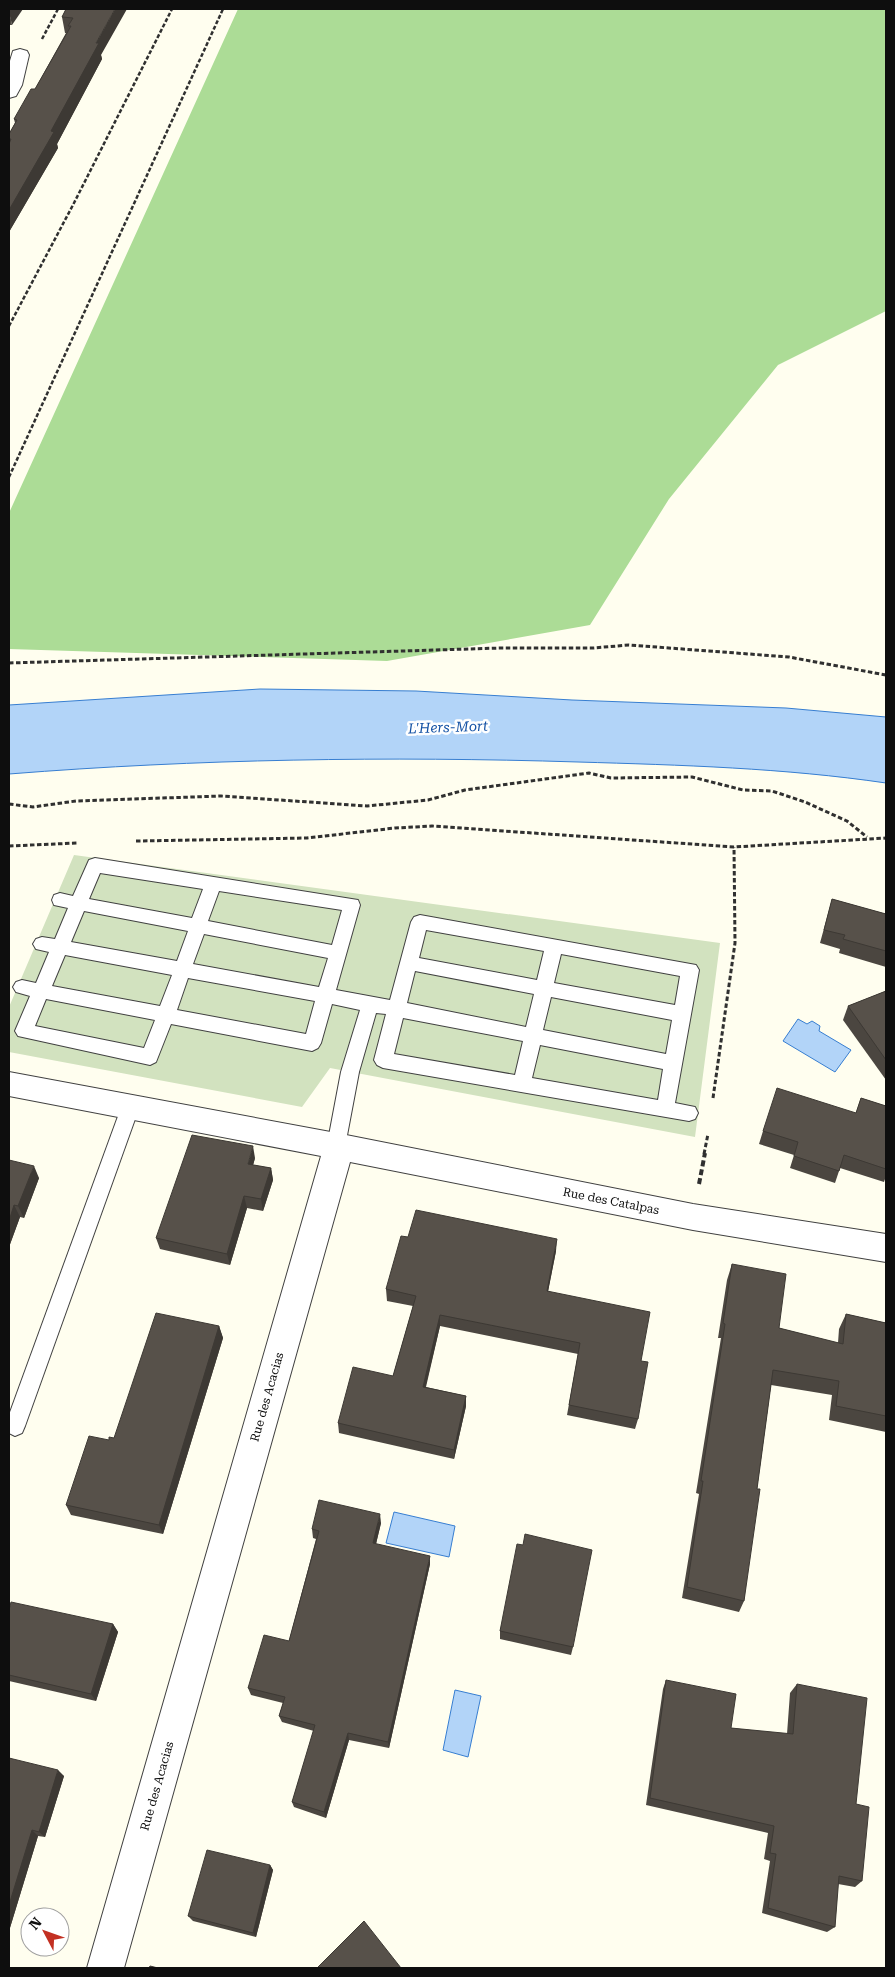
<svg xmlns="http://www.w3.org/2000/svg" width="895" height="1977" viewBox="0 0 895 1977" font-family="'Roboto Serif',serif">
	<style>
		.forest { fill: #acdc96 }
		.cemetery { fill: #d2e2bf }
		.water { fill: #b2d4f8; stroke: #377ed1 }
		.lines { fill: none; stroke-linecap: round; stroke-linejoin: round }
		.lane-casing { stroke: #414141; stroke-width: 2 }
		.street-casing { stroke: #414141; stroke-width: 2 }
		.path-far2 { stroke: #303030; stroke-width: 2.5; stroke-dasharray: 4 2; stroke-linecap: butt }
		.path-far1 { stroke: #303030; stroke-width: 3; stroke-dasharray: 4.5 2.5; stroke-linecap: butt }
		.path { stroke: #303030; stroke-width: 4; stroke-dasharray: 6 3; stroke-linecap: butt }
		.lane { fill: #fff; fill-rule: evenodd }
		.street { fill: #fff; fill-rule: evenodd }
		.wall { fill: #4b4640 }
		.shaded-wall { fill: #3d3934 }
		.building { fill: #57514a; stroke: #3d3934 }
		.labels { text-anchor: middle; stroke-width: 5; stroke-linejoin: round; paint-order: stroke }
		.street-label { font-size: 12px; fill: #0e0e0e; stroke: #fff }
		.water-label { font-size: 14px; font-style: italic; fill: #1351a4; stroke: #fff }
	</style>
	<rect width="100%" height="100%" fill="#fffeef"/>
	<polygon class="forest" points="238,9 886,9 886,311 778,365 669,499 590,625 387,661 9,649 9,513"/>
	<polygon class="cemetery" points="74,855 720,943 695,1137 330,1068 302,1107 9,1052 9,1007"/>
	<g class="water">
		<path d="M260,689L416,691L572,700L786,708L886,717V783C784,768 681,765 578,762C388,756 198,759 9,774V705Z"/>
		<polygon points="798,1019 807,1024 812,1021 820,1026 819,1031 851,1050 835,1072 783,1041"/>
		<polygon points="394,1512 455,1526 449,1557 386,1543"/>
		<polygon points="455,1690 481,1696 468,1757 443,1750"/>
	</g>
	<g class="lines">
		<defs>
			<g id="lane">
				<path d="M95,858L358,900L360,905L336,990L390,1000L411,922L414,917L420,915L696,965L699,970L675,1103L695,1107L698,1113L695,1119L689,1121L383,1068L377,1065L374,1060L386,1014L376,1013L359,1072L345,1146L343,1152L336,1154L329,1152L327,1146L341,1072L360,1010L332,1004L321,1043L318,1048L312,1051L171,1024L156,1062L150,1065L18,1036L15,1031L30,996L16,992L13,987L16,982L22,980L36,983L49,952L36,949L33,944L36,939L42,937L55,939L68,908L54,905L52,900L54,895L60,893L73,896L89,860ZM100,873L203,889L192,918L89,899ZM219,891L342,910L332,945L208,921ZM84,911L188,931L177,961L71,942ZM426,930L544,951L537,980L419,958ZM204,934L328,958L319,987L193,964ZM561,954L680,976L675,1005L554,983ZM65,955L172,975L160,1006L52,986ZM415,971L534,994L526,1027L407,1003ZM188,978L315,1001L306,1034L177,1010ZM551,997L672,1020L666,1054L543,1030ZM46,999L155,1020L144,1048L35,1026ZM403,1018L523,1041L515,1075L394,1054ZM540,1045L663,1069L658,1100L532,1078Z"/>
				<polygon points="130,1100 136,1102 139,1108 25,1426 22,1433 15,1436 9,1433 9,1415 121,1108 124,1102"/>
			</g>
			<g id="street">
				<polygon points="20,49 27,51 29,55 22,85 16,96 9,98 9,64 13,51"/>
				<polygon points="9,1072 336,1133 693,1204 886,1234 886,1262 693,1230 350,1162 124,1968 87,1968 321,1156 9,1096"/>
			</g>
		</defs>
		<use href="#lane" class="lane-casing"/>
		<use href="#street" class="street-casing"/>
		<g class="path-far2">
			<polyline points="42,39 58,9"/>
			<polyline points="9,326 74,203 172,9"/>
			<polyline points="9,477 223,9"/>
		</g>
		<g class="path-far1">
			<polyline points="9,663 501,648 593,648 629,645 789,657 886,675"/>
			<polyline points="9,804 33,807 76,801 221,796 367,806 428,800 465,790 589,773 611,778 692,777 743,790 772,791 805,802 847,821 867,837"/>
			<polyline points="136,841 307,838 395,828 432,826 734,847 886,838"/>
			<polyline points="9,846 77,843"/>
			<polyline points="713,1098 735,943 734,847"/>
			<polyline points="704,1154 708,1134"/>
		</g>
		<polyline class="path" points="699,1184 705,1153"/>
		<use href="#lane" class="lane"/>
		<use href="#street" class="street"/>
	</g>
	<g class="wall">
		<polygon points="9,9 12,25 9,25"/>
		<polygon points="66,9 101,55 102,59 57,144 58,148 9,232 9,134 15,123 14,119 35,89 66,33 65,33 62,17"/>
		<polygon points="832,899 886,914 886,967 839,953 840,949 820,943"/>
		<polygon points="886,991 886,1080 843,1020 848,1006"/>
		<polygon points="861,1098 886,1106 886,1176 884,1182 840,1168 835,1183 790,1168 794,1155 759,1144 763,1131 856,1113"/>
		<polygon points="255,1158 253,1165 271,1168 273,1180 263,1211 247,1208 230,1265 160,1249 156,1238"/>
		<polygon points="9,1160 39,1178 24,1218 20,1217 9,1247"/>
		<polygon points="408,1237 556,1251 548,1291 641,1361 638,1419 635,1429 567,1415 578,1354 440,1326 426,1387 466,1396 466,1406 454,1459 339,1433 338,1423 393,1376 413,1306 387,1301 386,1289"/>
		<polygon points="732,1264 779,1328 838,1343 839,1329 846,1314 886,1323 886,1432 829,1420 832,1395 771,1385 757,1489 744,1601 739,1612 682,1598 699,1494 696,1493 721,1338 718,1338 727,1280"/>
		<polygon points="219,1326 223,1338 163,1534 71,1515 66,1505 109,1440 114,1438"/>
		<polygon points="381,1523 376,1544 430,1564 389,1748 349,1740 326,1818 294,1807 292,1802 314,1731 282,1722 279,1716 283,1703 251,1695 248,1688 289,1641 316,1539 313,1538 312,1529"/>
		<polygon points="523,1545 573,1647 571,1655 500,1639 500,1631"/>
		<polygon points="9,1610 113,1624 118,1632 96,1701 9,1681"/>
		<polygon points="666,1680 731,1728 787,1734 790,1693 797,1684 856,1804 862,1881 855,1887 838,1884 835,1927 827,1932 762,1913 770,1861 764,1859 768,1833 646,1805 663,1689"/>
		<polygon points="9,1758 64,1776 45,1837 38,1836 9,1931"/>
		<polygon points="270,1865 273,1870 256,1937 193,1921 188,1916"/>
	</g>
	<g class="shaded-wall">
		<polygon points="9,9 23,9 12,25 9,12"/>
		<polygon points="115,9 127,9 101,55 102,59 57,144 58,148 9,232 9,210 51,131 96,43"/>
		<polygon points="253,1146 255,1158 250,1176 248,1164"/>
		<polygon points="34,1166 39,1178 24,1218 18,1206"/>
		<polygon points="271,1168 273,1180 263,1211 261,1199"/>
		<polygon points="244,1196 247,1208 230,1265 227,1254"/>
		<polygon points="14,1205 20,1217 9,1247 9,1221"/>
		<polygon points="557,1239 556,1251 546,1302 547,1291"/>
		<polygon points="440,1315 440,1326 423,1397 423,1387"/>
		<polygon points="219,1326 223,1338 163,1534 159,1525"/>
		<polygon points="466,1396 466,1406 454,1459 454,1450"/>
		<polygon points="380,1514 381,1523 374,1552 373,1543"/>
		<polygon points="430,1556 430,1564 389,1748 388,1742"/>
		<polygon points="113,1624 118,1632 96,1701 91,1694"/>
		<polygon points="348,1733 349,1740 326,1818 324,1812"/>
		<polygon points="58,1770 64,1776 45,1837 39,1832"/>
		<polygon points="32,1830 38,1836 9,1931 9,1905"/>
		<polygon points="270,1865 273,1870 256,1937 253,1933"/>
	</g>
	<g class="building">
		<polygon points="66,9 115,9 96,43 99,43 51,131 54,132 9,210 9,144 11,139 9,139 9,134 17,120 14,119 31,89 35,89 71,26 68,26 73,18 62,17"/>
		<polygon points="832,899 886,914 886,951 843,939 845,935 824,930"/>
		<polygon points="886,991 886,1060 848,1006"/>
		<polygon points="777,1088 856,1113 861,1098 886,1106 886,1169 844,1155 839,1171 794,1156 798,1142 763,1131"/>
		<polygon points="192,1135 253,1146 248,1164 271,1168 261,1199 244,1196 227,1254 156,1238"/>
		<polygon points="9,1160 34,1166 18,1206 14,1205 9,1221"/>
		<polygon points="416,1210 557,1239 547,1291 650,1312 641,1361 648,1362 638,1419 569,1405 580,1343 440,1315 423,1387 466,1396 454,1450 338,1423 353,1367 393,1376 416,1296 386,1289 401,1236 408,1237"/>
		<polygon points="732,1264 786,1274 779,1328 843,1344 846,1314 886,1323 886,1416 836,1406 839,1381 773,1370 757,1489 760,1489 744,1601 687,1587 703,1481 701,1481 725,1324 723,1323"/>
		<polygon points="156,1313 219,1326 159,1525 66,1505 89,1436 109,1440 109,1437 114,1438"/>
		<polygon points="319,1500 380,1514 373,1543 430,1556 388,1742 348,1733 324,1812 292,1802 315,1725 279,1716 285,1697 248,1688 264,1635 289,1641 319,1531 312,1529"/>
		<polygon points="525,1534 592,1550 573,1647 500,1631 517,1544 523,1545"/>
		<polygon points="11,1602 113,1624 91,1694 9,1675 9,1610"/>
		<polygon points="666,1680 736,1694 731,1728 793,1734 797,1684 867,1698 856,1804 869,1807 862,1881 839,1876 835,1927 768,1908 776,1854 770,1853 774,1826 650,1798"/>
		<polygon points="9,1758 58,1770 39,1832 32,1830 9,1905"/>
		<polygon points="207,1850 270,1865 253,1933 188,1916"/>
		<polygon points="364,1921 401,1968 317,1968"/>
		<polygon points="150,1966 158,1968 149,1968"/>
	</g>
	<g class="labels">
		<g class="street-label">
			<text transform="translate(611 1201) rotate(11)" y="4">Rue des Catalpas</text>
			<text transform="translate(267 1397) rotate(-74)" y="4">Rue des Acacias</text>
			<text transform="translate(157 1786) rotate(-74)" y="4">Rue des Acacias</text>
		</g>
		<g class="water-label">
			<text transform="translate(448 727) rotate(-2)" y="5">L'Hers-Mort</text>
		</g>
	</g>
	<rect width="895" height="1977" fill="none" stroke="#0e0e0e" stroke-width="20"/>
	<g transform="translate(45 1932) rotate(311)"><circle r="24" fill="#ffffff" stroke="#9f9f9f"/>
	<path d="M0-4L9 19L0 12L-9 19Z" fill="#c33022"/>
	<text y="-8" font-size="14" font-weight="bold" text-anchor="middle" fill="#0e0e0e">N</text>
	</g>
</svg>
